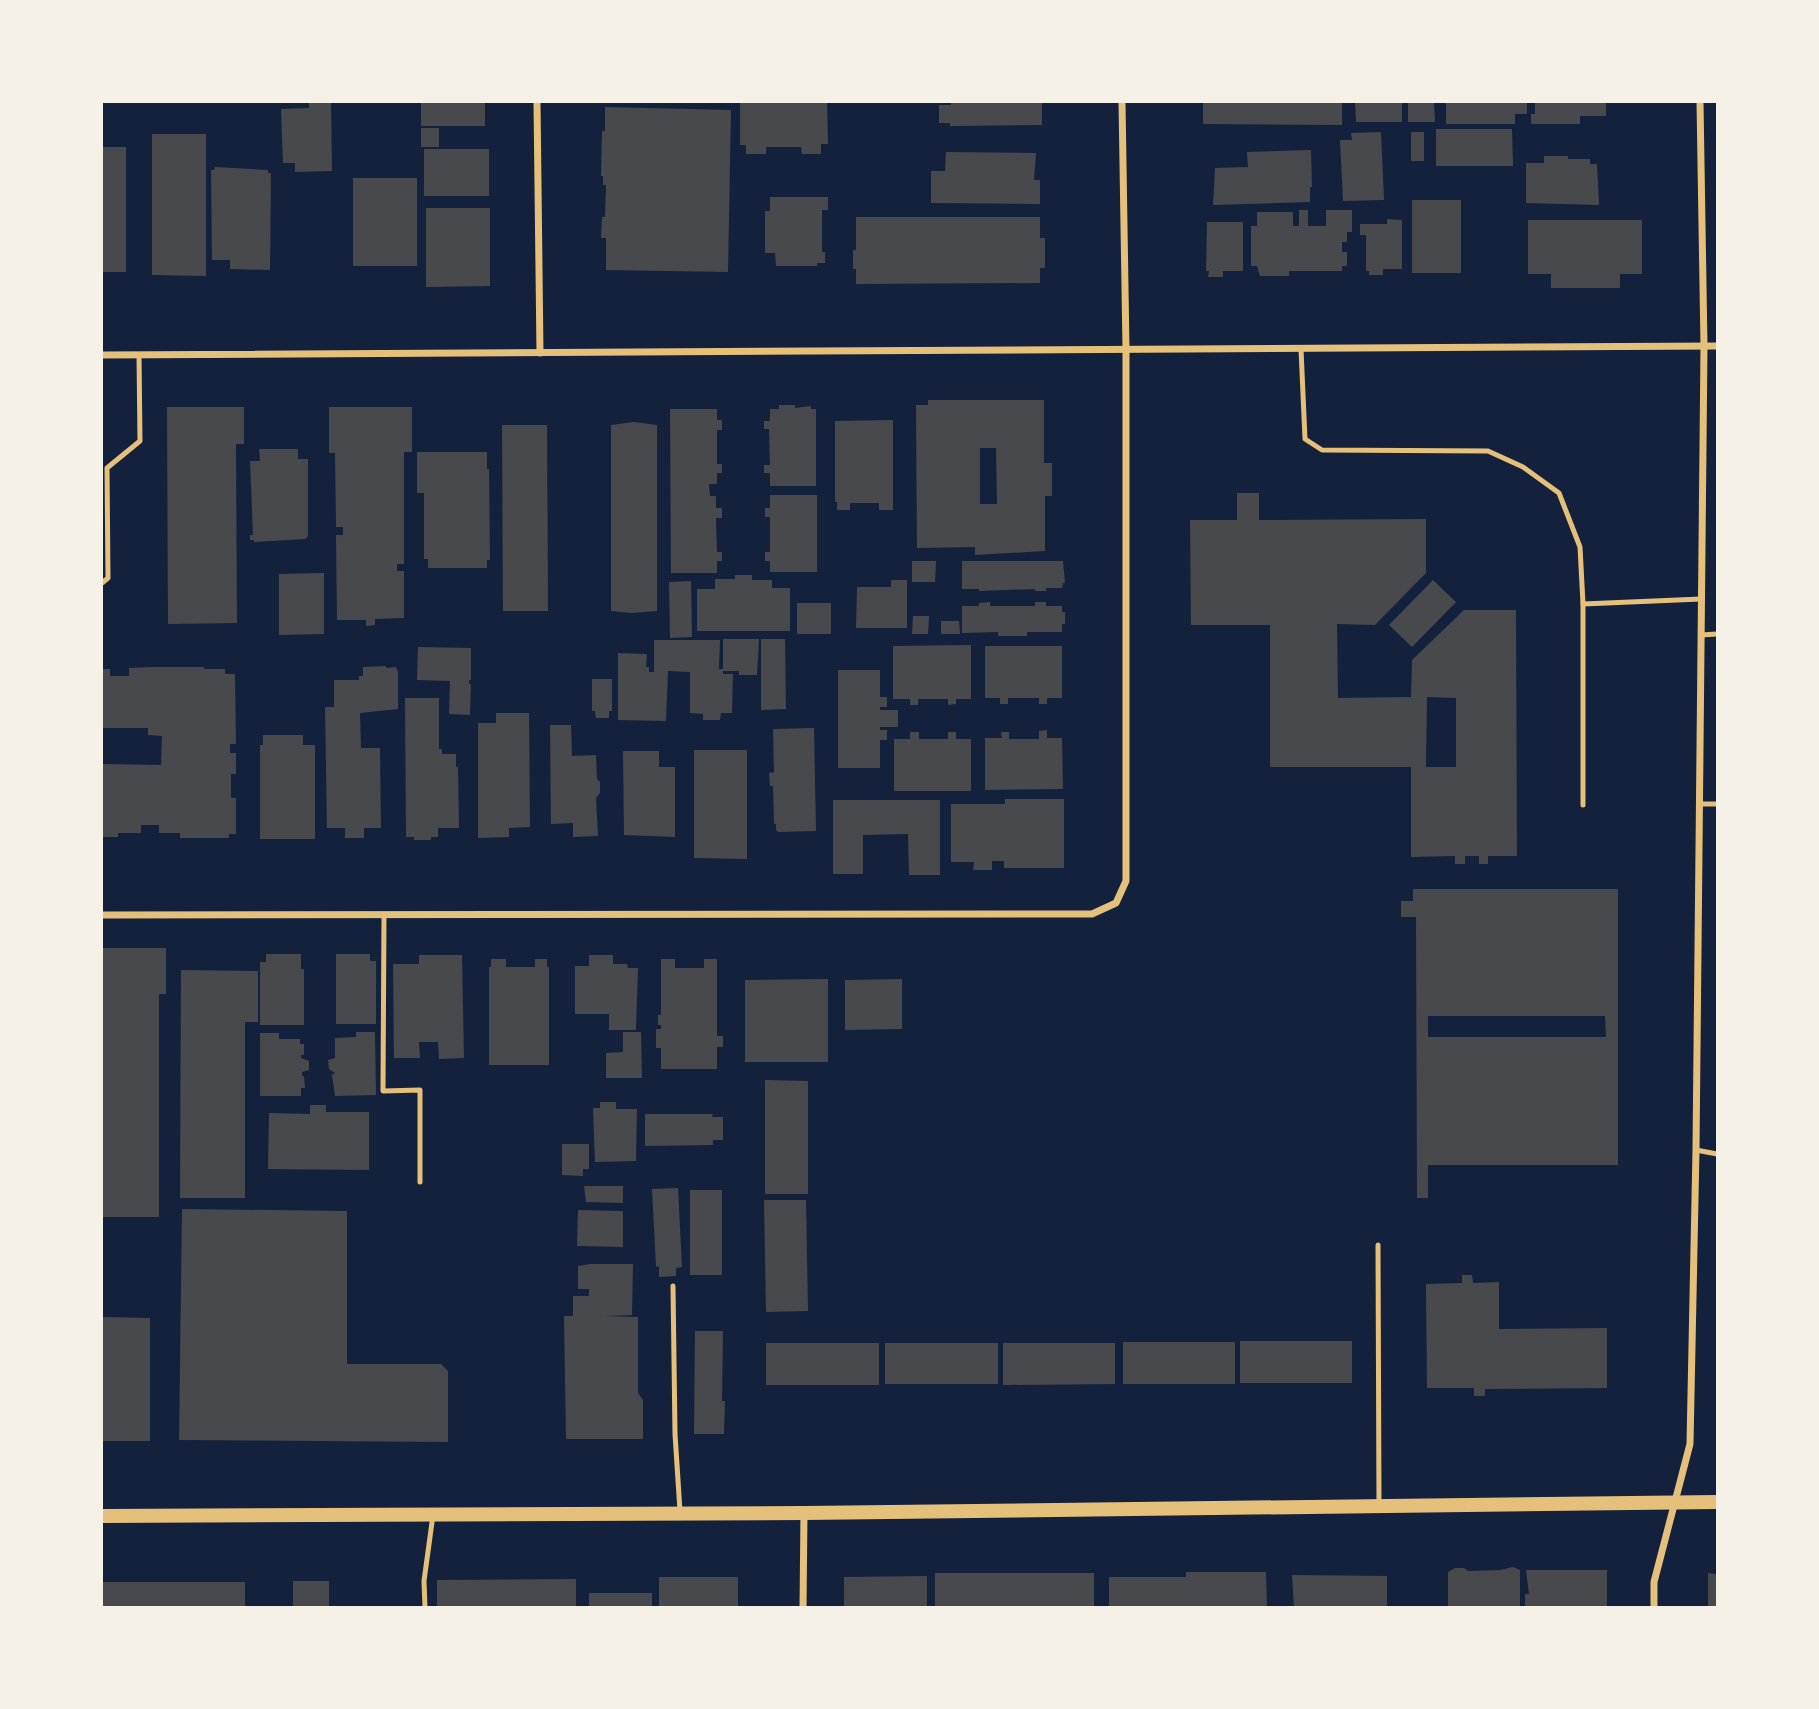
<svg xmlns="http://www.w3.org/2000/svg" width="1819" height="1709" viewBox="0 0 1819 1709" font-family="'Fira Sans',sans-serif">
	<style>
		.building { fill: #48494c; fill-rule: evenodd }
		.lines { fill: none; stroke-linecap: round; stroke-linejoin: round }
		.service { stroke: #e5c07b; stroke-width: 5 }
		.minor { stroke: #e5c07b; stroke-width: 7 }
		.secondary { stroke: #e5c07b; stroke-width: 14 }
	</style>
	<rect width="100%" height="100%" fill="#14213d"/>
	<g class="building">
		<polygon points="309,102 331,102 332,171 295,172 295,163 283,163 281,109 309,108"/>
		<rect x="421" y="102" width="64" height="24"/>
		<polygon points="740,102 827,102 828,144 821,144 821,154 802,154 801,147 766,147 766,154 746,154 746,145 740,145"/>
		<polygon points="951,102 1042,102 1042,125 950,126 950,123 939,123 939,105 951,105"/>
		<polygon points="1203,102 1342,102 1342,125 1203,124"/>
		<polygon points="1355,102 1402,102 1402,122 1356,122"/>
		<polygon points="1408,102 1434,102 1435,122 1408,122"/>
		<polygon points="1446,102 1527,102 1527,114 1515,114 1515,124 1446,124"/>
		<polygon points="1535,102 1606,102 1606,116 1580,116 1580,124 1531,124 1531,114 1535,114"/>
		<polygon points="605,107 731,110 728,272 606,270 606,238 601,238 602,217 605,217 606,185 603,185 603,176 601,176 602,131 605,131"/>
		<rect x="421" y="128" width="18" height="19"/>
		<polygon points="1436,129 1512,129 1513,166 1436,166"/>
		<polygon points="1381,132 1384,200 1343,201 1340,140 1352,140 1351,133"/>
		<rect x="1411" y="132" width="13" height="29"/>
		<polygon points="152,134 206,134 206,276 152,275"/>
		<rect x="102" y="147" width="24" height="125"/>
		<rect x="424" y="149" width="65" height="47"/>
		<polygon points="1311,150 1312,187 1310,187 1310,202 1213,205 1215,168 1248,167 1247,152"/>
		<polygon points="946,152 1036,153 1034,180 1040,180 1040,204 931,203 931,171 945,171"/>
		<polygon points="1544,156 1568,156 1568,159 1590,159 1590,164 1597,164 1599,205 1526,203 1526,163 1544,163"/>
		<polygon points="215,167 268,170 268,173 271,173 270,270 230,269 230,260 212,260 211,170 214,170"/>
		<rect x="353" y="178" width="64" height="88"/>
		<polygon points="770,197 828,197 828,210 822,210 822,252 825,252 825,263 817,263 817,266 776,266 775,253 765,253 765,211 770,211"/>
		<rect x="1412" y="200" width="49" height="73"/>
		<polygon points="426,208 490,208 490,286 426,287"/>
		<polygon points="1299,210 1308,210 1308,226 1326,226 1326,210 1352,210 1352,232 1347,232 1347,242 1342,242 1342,252 1347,252 1347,266 1342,266 1342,271 1289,271 1289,276 1260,276 1257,266 1251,266 1251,226 1257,226 1257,212 1293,212 1293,226 1299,226"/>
		<polygon points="856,217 1040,217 1040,238 1045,238 1045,268 1040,268 1040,283 856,284 856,269 853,269 853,250 856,250"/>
		<polygon points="1387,219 1402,220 1402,269 1383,269 1383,275 1369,275 1369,271 1366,271 1366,235 1360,235 1360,224 1387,224"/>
		<polygon points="1528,220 1642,220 1642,274 1620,274 1620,288 1551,288 1551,274 1528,274"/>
		<polygon points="1207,222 1243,222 1243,271 1223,271 1223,277 1208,277 1209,271 1206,271"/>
		<path d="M928,400H1044V463H1052V496H1045V551L975,555V547L917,548L916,405H928ZM980,448H996L997,504H980Z"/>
		<polygon points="779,405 795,405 795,408 811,406 811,409 816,409 816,486 770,486 770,473 764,473 764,465 770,465 769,429 764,429 764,421 770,421 770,409 779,409"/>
		<polygon points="167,407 244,407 244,444 236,444 237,623 168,624"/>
		<polygon points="329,407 412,407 412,452 404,452 404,564 397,564 397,571 404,571 404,618 375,619 375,625 366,626 366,620 337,620 336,535 343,535 343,527 336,527 335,453 329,453"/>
		<polygon points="670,409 717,409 717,420 722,420 722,430 717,430 717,464 722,464 722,473 717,473 717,484 709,484 710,496 716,496 716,508 722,508 722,518 716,518 717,552 722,552 722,561 717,561 717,573 671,573"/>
		<polygon points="893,420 893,510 879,510 879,503 850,503 850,510 837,510 837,502 835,502 835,421"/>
		<polygon points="634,422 657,425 657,611 632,613 611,611 611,425"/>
		<polygon points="502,425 547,425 548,611 503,611"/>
		<polygon points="259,449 298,449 298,459 308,459 308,536 305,539 254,542 254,540 250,540 250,535 253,535 250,461 260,461"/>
		<polygon points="417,452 487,452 487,469 489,469 490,560 487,560 487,568 428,568 428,559 424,559 424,493 417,493"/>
		<path d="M1237,493H1259V520L1426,519V573L1375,625L1337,624L1338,698L1411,697L1412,660L1464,610H1516L1517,856H1488V864H1479V856H1465V864H1455V856L1411,857V767H1270V625H1191L1190,520H1237ZM1427,697L1456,698V767H1426Z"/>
		<polygon points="770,495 817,495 817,572 770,572 770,561 765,561 765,552 770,552 770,517 765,517 765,508 770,508"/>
		<polygon points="912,561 936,561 935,582 912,582"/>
		<polygon points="962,561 1063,561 1065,583 1063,583 1062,588 1046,588 1046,591 1035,591 1035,589 979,591 979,589 962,589"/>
		<polygon points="324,573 324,634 279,635 279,574"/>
		<polygon points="735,575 752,575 752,580 772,580 772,588 790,588 790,631 697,631 697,589 715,589 715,579 735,579"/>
		<polygon points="891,580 907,580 907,628 856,628 857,587 891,587"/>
		<polygon points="1433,580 1456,602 1412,647 1389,625"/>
		<polygon points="691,581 692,637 670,638 669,582"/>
		<polygon points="990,602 990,606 1035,606 1035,602 1046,602 1046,606 1062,606 1062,612 1065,612 1065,624 1062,624 1062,632 1027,632 1027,636 998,636 998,632 962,633 962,606 979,606 979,603"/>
		<rect x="797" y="603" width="34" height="31"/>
		<polygon points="913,616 929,616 928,634 912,634"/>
		<polygon points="941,621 959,621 960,634 941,634"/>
		<polygon points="723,639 759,639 757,675 739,675 739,671 723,671 723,674 733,674 732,713 721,713 720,720 703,720 703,714 690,713 690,672 668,671 666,721 618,720 618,653 647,654 646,667 649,667 649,672 654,672 654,640 720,640 719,669 723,669"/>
		<polygon points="761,639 785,639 786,709 761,710"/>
		<polygon points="971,645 971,699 956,699 956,704 948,705 948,699 918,699 918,705 910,705 910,699 893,699 893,646"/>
		<polygon points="985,646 1062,646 1062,698 1047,698 1047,704 1039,704 1039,698 1008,698 1008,704 1000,704 1000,698 985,698"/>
		<polygon points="418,647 471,648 471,680 469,680 469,684 471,684 470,715 449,714 450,681 417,680"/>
		<polygon points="386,666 386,668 396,667 398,672 398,709 360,713 361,748 380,748 381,828 364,828 364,838 345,838 345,828 327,828 325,707 334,707 334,680 359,680 359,676 363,676 363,667"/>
		<polygon points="152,667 204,667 204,669 225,669 225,674 235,674 236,744 230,744 230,753 236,753 236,774 231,774 231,798 236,798 236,834 229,834 229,838 180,838 180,833 159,833 159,825 141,825 141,833 118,833 118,837 102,837 102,764 161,765 162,736 148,735 148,728 102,728 102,669 110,669 110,676 129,676 129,668"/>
		<polygon points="838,670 880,670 880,697 887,697 887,707 880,707 880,710 898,710 898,727 880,727 880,730 887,730 887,740 880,740 880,768 838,768"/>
		<polygon points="592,679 612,679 612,711 609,711 609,718 596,718 595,711 592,711"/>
		<polygon points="405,698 439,698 439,749 442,749 442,754 456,754 456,767 458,767 459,828 438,828 438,837 431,837 431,840 414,840 414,837 406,837"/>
		<polygon points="496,713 529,713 530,827 509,828 509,837 478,838 478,723 496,723"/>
		<polygon points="550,725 571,725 572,756 596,755 597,779 600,782 600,793 596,798 598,836 573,837 573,823 551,824"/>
		<polygon points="814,728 816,831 778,832 776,830 776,824 774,824 773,786 770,786 769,773 774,772 773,729"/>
		<polygon points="1047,730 1047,738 1062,738 1063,789 985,790 985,738 1002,738 1001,732 1009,732 1009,739 1039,739 1039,731"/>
		<polygon points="910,732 919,732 919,739 948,739 948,732 956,732 956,739 971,739 971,791 894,791 894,739 910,739"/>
		<polygon points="263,735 303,735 303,745 315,745 315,839 260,839 260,745 263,745"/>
		<polygon points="694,750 747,750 747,859 694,858"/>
		<polygon points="623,751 659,751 659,767 675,767 675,837 624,835"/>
		<polygon points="1005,799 1064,799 1064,868 1004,868 1004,861 992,861 992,870 973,870 974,862 951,862 951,804 1005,804"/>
		<polygon points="833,800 940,800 940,875 909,875 908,834 863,835 863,874 833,874"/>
		<path d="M1413,889H1618V1165H1428V1198H1417L1416,917H1401V901H1413ZM1428,1016H1605L1606,1037H1428Z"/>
		<polygon points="102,948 166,948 166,994 159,994 159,1217 102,1217"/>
		<polygon points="266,954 301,954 301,969 304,969 304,1025 260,1025 260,962 266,962"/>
		<polygon points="336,954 370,954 370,961 376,961 376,1024 336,1024"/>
		<polygon points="419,955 462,955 464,1058 439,1059 438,1042 419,1042 420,1058 394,1058 393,964 419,964"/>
		<polygon points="589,955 613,955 613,964 627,964 628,968 638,968 636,1030 609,1030 609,1014 575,1014 575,966 589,966"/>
		<polygon points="491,959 506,959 506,967 535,967 535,959 547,959 547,967 549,967 549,1065 489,1065 489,967 491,967"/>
		<polygon points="661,959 675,959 675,968 704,968 704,959 717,959 717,1036 723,1036 723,1047 717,1047 717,1069 661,1069 661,1048 656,1048 656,1029 661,1029 661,1025 658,1025 658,1015 661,1015"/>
		<polygon points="181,970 258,971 258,1022 245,1022 245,1198 180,1198"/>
		<polygon points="828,979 828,1062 745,1062 745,980"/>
		<polygon points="902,979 902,1029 845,1030 845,980"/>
		<polygon points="356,1032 375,1032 376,1095 335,1096 332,1075 335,1073 329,1069 328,1060 335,1058 335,1038 356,1037"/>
		<polygon points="623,1032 641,1032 642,1078 606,1078 606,1053 623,1052"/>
		<polygon points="260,1033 279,1033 279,1039 300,1039 300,1044 304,1044 304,1055 301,1055 301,1058 309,1061 309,1070 302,1072 302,1076 304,1076 305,1088 301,1088 301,1096 260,1096"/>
		<polygon points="765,1080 808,1081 808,1194 765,1194"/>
		<polygon points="600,1102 616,1102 616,1109 637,1109 636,1161 595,1162 593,1108 600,1108"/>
		<polygon points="310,1105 326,1105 326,1112 369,1112 369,1170 268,1169 269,1113 310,1114"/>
		<polygon points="645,1114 713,1114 712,1117 723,1117 723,1140 713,1140 713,1145 645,1146"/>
		<polygon points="562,1144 589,1144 589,1169 583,1169 583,1176 562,1175"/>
		<polygon points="584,1186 623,1186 623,1203 586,1202"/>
		<polygon points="678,1188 682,1267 676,1268 676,1276 659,1277 659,1266 656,1267 652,1189"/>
		<rect x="690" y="1190" width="32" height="85"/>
		<polygon points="764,1200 806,1200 808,1311 766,1312"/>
		<polygon points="182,1209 347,1211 347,1364 441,1364 448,1371 448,1442 179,1440"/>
		<polygon points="578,1210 623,1211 623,1247 577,1246"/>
		<polygon points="590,1264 633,1264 632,1315 605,1316 638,1317 638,1393 643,1400 643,1439 566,1439 564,1316 573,1316 573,1296 589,1296 589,1289 578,1289 578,1266"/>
		<polygon points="1462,1275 1472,1275 1473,1283 1499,1282 1499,1329 1607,1328 1607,1388 1485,1389 1485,1396 1474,1396 1474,1388 1427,1388 1426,1284 1462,1283"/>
		<polygon points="104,1317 150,1318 150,1441 102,1441 102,1318"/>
		<polygon points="695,1331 723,1331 722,1401 725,1401 724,1434 694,1434"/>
		<rect x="1240" y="1341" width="112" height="42"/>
		<rect x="1123" y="1342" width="112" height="42"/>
		<rect x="766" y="1343" width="113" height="42"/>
		<rect x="885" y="1343" width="113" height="41"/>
		<polygon points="1003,1343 1115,1343 1115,1384 1003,1385"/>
		<polygon points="1513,1567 1520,1570 1520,1608 1448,1608 1448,1572 1455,1568 1464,1568 1468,1571 1500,1570"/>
		<polygon points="1526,1570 1607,1570 1607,1608 1525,1608 1525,1594 1529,1594"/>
		<polygon points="1186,1572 1266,1572 1267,1608 1109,1608 1109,1577 1186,1577"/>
		<rect x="935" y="1573" width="159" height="35"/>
		<polygon points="1708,1573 1717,1574 1717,1608 1708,1608"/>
		<polygon points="1292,1575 1387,1576 1387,1608 1294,1608"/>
		<polygon points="927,1576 927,1608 844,1608 844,1577"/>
		<rect x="659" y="1577" width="79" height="31"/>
		<polygon points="576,1579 576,1608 437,1608 437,1580"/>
		<rect x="293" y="1581" width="36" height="27"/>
		<rect x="102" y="1582" width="143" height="26"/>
		<rect x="589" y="1593" width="63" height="15"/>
	</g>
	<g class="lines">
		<g class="service">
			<polyline points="1301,349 1305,439 1322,450 1488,451 1523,467 1559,493 1580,547 1583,604 1583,805"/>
			<polyline points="102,583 108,578 107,468 140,441 139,355"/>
			<polyline points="1583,604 1701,599"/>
			<polyline points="1701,635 1717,634"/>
			<polyline points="1700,804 1717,804"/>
			<polyline points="384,915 383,1091 420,1090 420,1182"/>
			<polyline points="1696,1150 1717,1154"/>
			<polyline points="1378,1245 1379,1506"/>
			<polyline points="673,1286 675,1434 680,1511"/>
			<polyline points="425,1608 424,1581 433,1515"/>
		</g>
		<g class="minor">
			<polyline points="537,102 540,353"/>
			<polyline points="102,355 1717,346"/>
			<polyline points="102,915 1092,914 1116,903 1126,881 1126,349 1122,102"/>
			<polyline points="803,1608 804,1513"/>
			<polyline points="1654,1608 1654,1582 1690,1444 1696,1150 1704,346 1700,102"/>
		</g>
		<polyline class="secondary" points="102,1516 804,1513 1717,1502"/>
	</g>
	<rect width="1819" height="1709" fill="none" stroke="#f6f1e7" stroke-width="206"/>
</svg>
